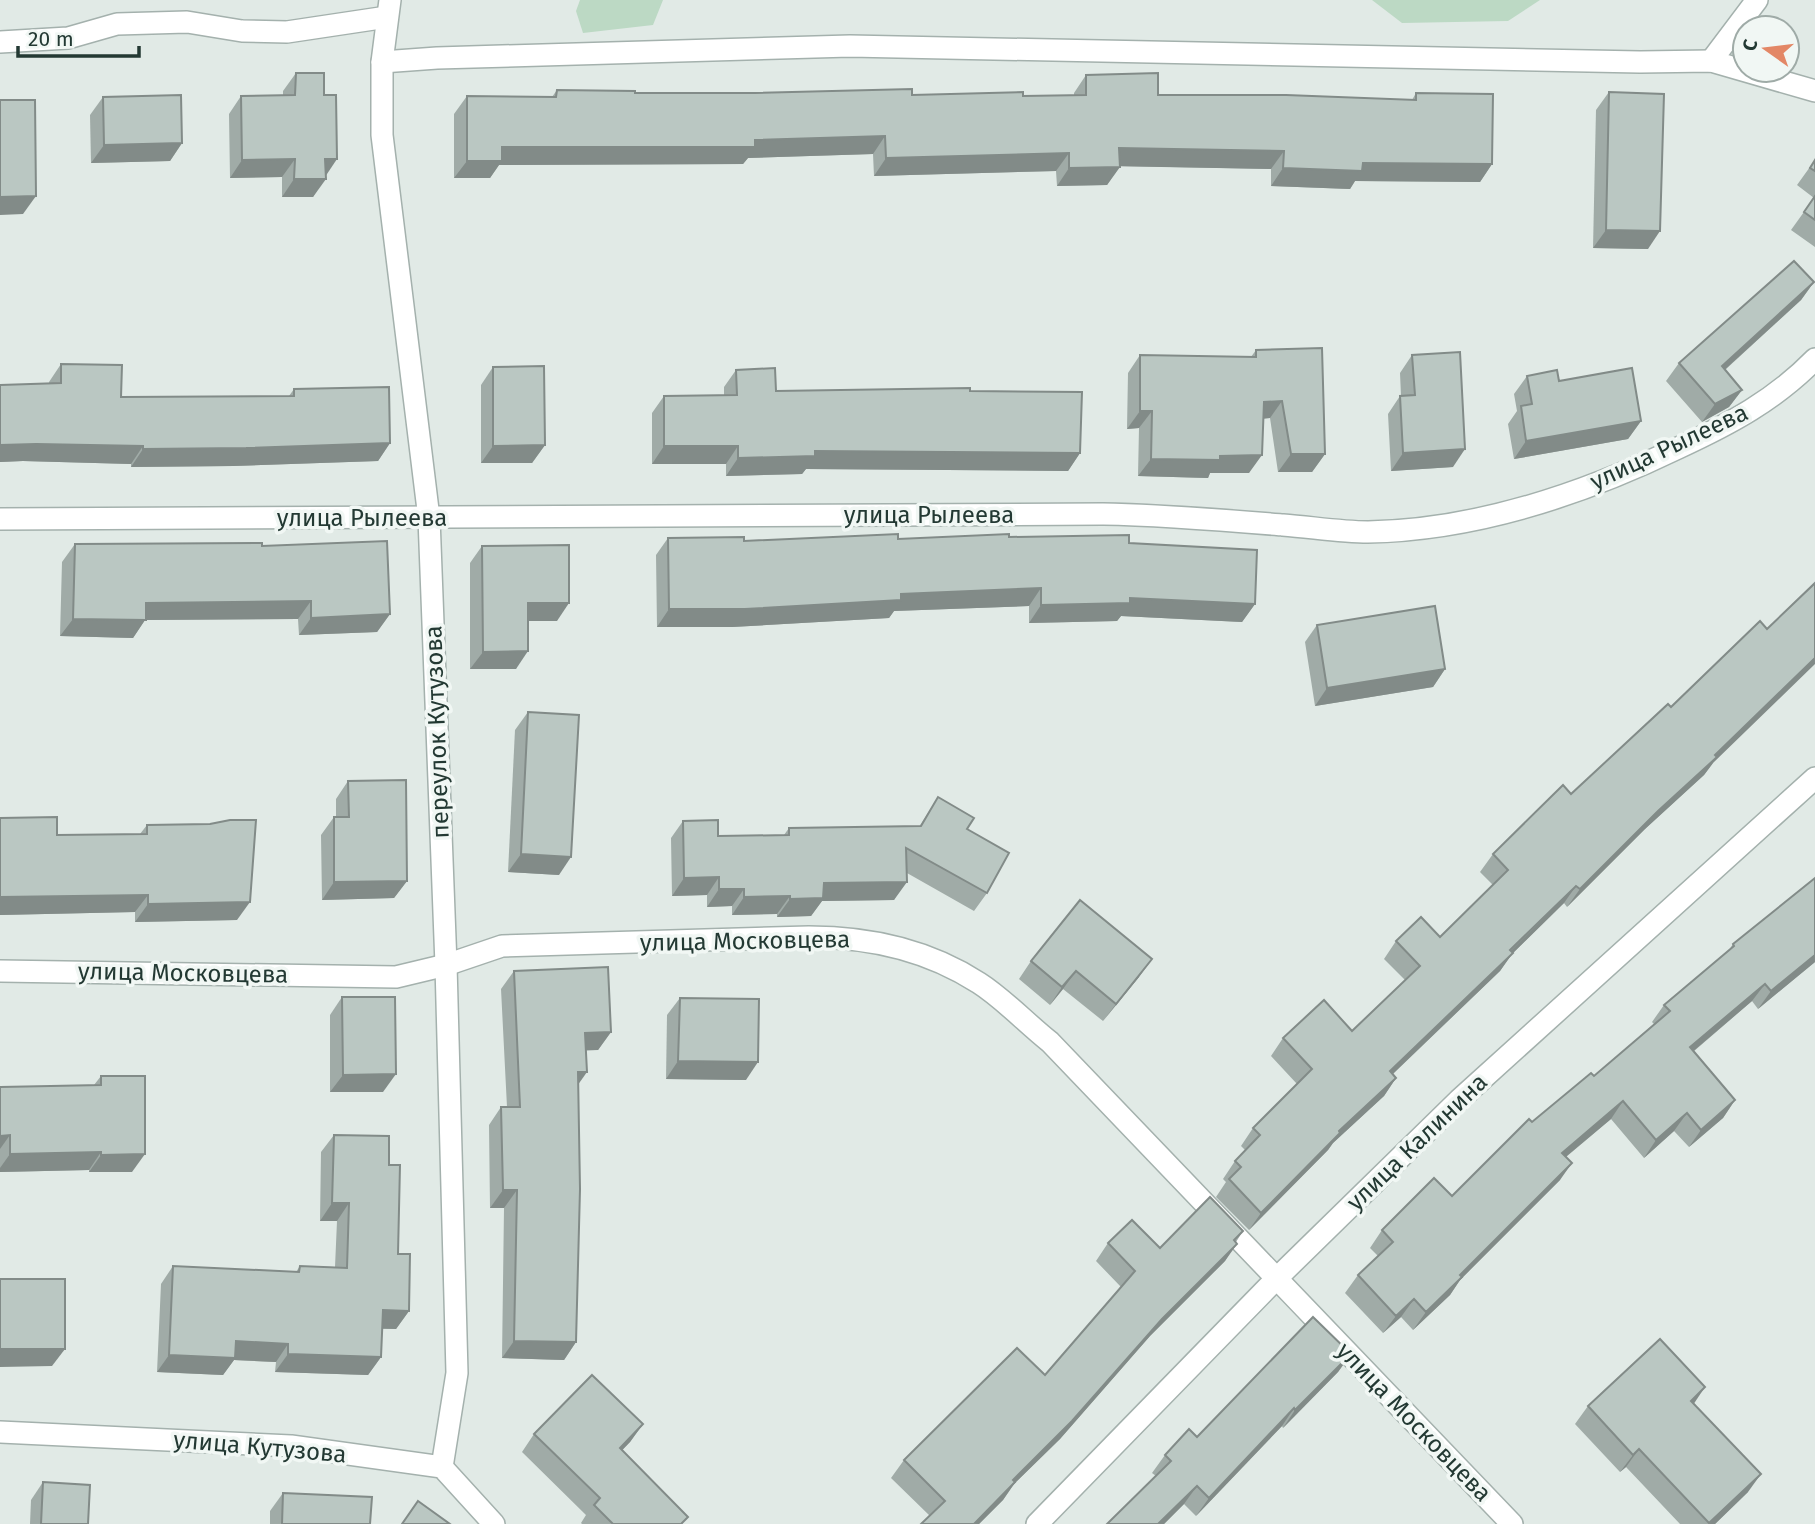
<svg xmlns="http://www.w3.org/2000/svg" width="1815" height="1524" viewBox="0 0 1815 1524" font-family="'Fira Sans',sans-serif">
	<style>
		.green { fill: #bcd9c4 }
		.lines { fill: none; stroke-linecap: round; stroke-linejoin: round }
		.minor-casing { stroke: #a4b1ad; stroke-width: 24 }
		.minor { stroke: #fff; stroke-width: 21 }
		.wall { fill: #a0aba7 }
		.shaded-wall { fill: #828b88 }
		.building { fill: #bac7c2; stroke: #828b88; stroke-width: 2 }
		.labels { text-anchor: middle; stroke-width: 7; stroke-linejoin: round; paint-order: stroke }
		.street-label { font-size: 24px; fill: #233933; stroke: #f1f7f4 }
	</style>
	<rect width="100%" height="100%" fill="#e1eae6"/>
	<g class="green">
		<polygon points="580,0 663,0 653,25 583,33 576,11"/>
		<polygon points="1372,0 1540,0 1508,21 1402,23"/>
	</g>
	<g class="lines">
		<defs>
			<g id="minor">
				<polyline points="390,0 382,62 382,135 429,518 446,965 457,1373 442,1467"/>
				<polyline points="0,42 68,38 117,24 187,22 242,31 287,32 387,17"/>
				<polyline points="1711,61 1757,0"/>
				<polyline points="382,62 437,58 850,46 1640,62 1711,61 1815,91"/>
				<path d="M0,519L1103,514C1164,515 1223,520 1283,525C1311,527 1340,532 1368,532C1475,530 1583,494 1678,448C1730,424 1775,400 1815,359"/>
				<path d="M0,971L396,977L446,965L502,946L809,937C869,937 928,950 979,983C1004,999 1026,1023 1050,1042L1512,1524"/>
				<polyline points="0,1432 291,1446 442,1467 494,1524"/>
				<polyline points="1037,1524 1276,1279 1459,1100 1815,778"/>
			</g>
		</defs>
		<use href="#minor" class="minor-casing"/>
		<use href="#minor" class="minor"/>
	</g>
	<g class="wall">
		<polygon points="296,73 326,175 313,197 282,197 282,177 230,178 229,114 241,96 283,96 283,91"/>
		<polygon points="1086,75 1158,95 1412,100 1416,93 1492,164 1480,182 1355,181 1350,189 1271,186 1271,169 1120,166 1107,185 1057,186 1056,171 874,176 873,154 748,158 743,164 499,165 490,178 454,178 454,114 467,96 552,97 557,90 635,93 1023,96 1074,95 1074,93"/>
		<polygon points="1609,92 1648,249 1593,248 1596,110"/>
		<polygon points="103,97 182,143 170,161 91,163 90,115"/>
		<polygon points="1815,160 1815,247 1791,230 1814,198 1797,185"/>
		<polygon points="1814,282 1801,300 1725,370 1742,390 1729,407 1702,422 1666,381 1679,363"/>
		<polygon points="1256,350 1325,454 1312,472 1278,472 1270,418 1263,419 1249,473 1210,473 1208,478 1138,476 1139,428 1127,429 1128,373 1140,355 1251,357"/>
		<polygon points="1412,355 1453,467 1391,471 1388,414 1400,396 1401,396 1400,373"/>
		<polygon points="61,364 121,397 289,396 294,389 390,443 378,461 233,466 131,467 131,464 23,461 0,462 0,385 49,383 49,382"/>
		<polygon points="493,367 545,445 532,463 481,463 481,385"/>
		<polygon points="736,370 776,391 970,391 1080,453 1068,471 806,469 802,474 726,476 726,464 652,464 652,413 664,396 724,395 724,387"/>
		<polygon points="1527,376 1559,381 1641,421 1628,439 1514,459 1508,424 1517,411 1514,394"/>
		<polygon points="1009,537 1129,543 1255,604 1242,622 1121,616 1117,621 1029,623 1029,606 894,611 889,618 732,627 657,627 656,555 668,538 744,541"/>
		<polygon points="75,544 262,546 390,614 377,632 299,635 298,619 145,620 133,638 60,636 62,562"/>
		<polygon points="482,546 557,621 528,621 516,669 470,669 470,563"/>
		<polygon points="1317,625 1445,669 1433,687 1315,706 1305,642"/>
		<polygon points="528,712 559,875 508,872 515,730"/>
		<polygon points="1713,763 1704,775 1645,829 1567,907 1564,903 1512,954 1500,971 1393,1074 1396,1078 1384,1096 1333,1143 1328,1150 1249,1230 1216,1197 1226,1182 1223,1179 1235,1161 1245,1150 1241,1146 1253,1128 1297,1084 1271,1056 1283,1038 1352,1031 1405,980 1384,959 1396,941 1440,937 1493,885 1480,872 1493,854 1571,794"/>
		<polygon points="348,781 407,881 394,898 322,900 321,835 334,817 336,817 336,799"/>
		<polygon points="938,797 967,829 987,893 974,911 907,873 894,900 822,901 811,916 777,917 777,914 732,915 732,906 707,907 707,895 672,896 671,838 683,821 718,836 784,835 789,828 919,827"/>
		<polygon points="0,818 57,835 140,834 147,825 237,920 135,922 135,912 0,915"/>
		<polygon points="1733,944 1815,962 1758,1009 1752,1001 1693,1052 1735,1100 1723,1118 1689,1147 1674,1131 1644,1158 1611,1119 1566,1157 1560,1180 1460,1280 1450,1295 1413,1330 1401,1317 1383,1333 1345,1293 1358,1275 1378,1256 1370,1248 1382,1230 1452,1196 1532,1122 1594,1076 1654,1024 1652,1022 1664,1005 1729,950"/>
		<polygon points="1031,961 1139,977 1103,1021 1063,989 1050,1005 1019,979"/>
		<polygon points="514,971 611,1032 598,1050 586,1050 578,1085 576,1342 564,1360 502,1358 504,1208 490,1208 489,1125 501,1107 507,1107 501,989"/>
		<polygon points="342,997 383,1092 330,1092 330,1015"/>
		<polygon points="680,998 746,1080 666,1079 667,1015"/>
		<polygon points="101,1076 132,1172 89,1172 89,1170 0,1172 0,1087 94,1085"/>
		<polygon points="334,1135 389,1165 398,1254 409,1311 396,1329 382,1329 381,1357 368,1375 275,1372 276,1362 234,1360 223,1375 157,1372 161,1284 173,1266 296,1272 300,1266 335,1267 337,1221 320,1221 321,1152"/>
		<polygon points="1243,1231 1236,1242 1225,1261 1150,1336 1060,1439 1014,1484 1003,1500 979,1524 921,1524 930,1516 891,1478 904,1460 1045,1375 1121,1287 1096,1261 1108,1243 1160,1248"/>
		<polygon points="1351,1354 1338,1372 1283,1428 1282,1426 1196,1516 1184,1504 1164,1524 1107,1524 1156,1476 1152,1473 1165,1455"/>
		<polygon points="1694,1404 1748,1492 1715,1524 1680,1524 1626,1467 1620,1472 1575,1424 1588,1406"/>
		<polygon points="643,1424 630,1442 622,1450 683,1524 582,1524 581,1523 586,1515 522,1452 534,1434"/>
		<polygon points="43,1482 88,1524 30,1524 31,1500"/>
		<polygon points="283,1493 370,1524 270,1524 270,1511"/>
	</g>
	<g class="shaded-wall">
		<polygon points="885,136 873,154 748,158 743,164 499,165 490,178 454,178 467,161 502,147"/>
		<polygon points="182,143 170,161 91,163 104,145"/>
		<polygon points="1119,148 1284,151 1271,169 1107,166"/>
		<polygon points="1069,153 1056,171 874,176 886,158"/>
		<polygon points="295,159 282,177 230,178 242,160"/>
		<polygon points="325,159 337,159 325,177"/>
		<polygon points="1363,163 1492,164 1480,182 1355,181 1350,189 1271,186 1283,168"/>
		<polygon points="1120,167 1107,185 1057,186 1069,168"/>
		<polygon points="294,179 326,179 313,197 282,197"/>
		<polygon points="36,196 23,214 0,215 0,197"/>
		<polygon points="1606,230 1660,231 1648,249 1593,248"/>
		<polygon points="1814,282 1801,300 1709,384 1722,366"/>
		<polygon points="1742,390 1729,407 1702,422 1715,404"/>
		<polygon points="1282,401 1270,418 1252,419 1264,402"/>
		<polygon points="1140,411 1152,411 1139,428 1127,429"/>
		<polygon points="1641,421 1628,439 1514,459 1526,441"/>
		<polygon points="390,443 378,461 233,466 131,467 143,449"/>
		<polygon points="36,444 143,446 131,464 23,461 0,462 0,445"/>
		<polygon points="545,445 532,463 481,463 493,446"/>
		<polygon points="664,446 738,446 726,464 652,464"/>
		<polygon points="1465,449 1453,467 1391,471 1403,453"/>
		<polygon points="815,451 1080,453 1068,471 806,469 802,474 726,476 738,458"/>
		<polygon points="1291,454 1325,454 1312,472 1278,472"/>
		<polygon points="1262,455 1249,473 1210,473 1208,478 1138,476 1151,459"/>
		<polygon points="1041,588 1029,606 894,611 889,618 732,627 657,627 669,609 901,594"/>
		<polygon points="1130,598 1255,604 1242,622 1121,616 1117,621 1029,623 1041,605"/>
		<polygon points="311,601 298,619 145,620 133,638 60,636 73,619 146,603"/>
		<polygon points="528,603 569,603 557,621 515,621"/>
		<polygon points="390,614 377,632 299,635 311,618"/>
		<polygon points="528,651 516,669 470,669 483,652"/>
		<polygon points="1815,658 1815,664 1713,763 1704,775 1645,829 1567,907 1580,889 1658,811"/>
		<polygon points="1445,669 1433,687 1315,706 1327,688"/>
		<polygon points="521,854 571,857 559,875 508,872"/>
		<polygon points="719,877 707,895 672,896 684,878"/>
		<polygon points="407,881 394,898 322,900 334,882"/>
		<polygon points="907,882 894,900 822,901 811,916 777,917 790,899 824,883"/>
		<polygon points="1576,886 1564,903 1512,954 1500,971 1377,1089 1390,1071"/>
		<polygon points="719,889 744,889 732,906 707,907"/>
		<polygon points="148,895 135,912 0,915 0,897"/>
		<polygon points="790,896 777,914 732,915 744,897"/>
		<polygon points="250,902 237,920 135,922 148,904"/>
		<polygon points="1815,955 1815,962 1758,1009 1771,991"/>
		<polygon points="1152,959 1139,977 1103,1021 1116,1004"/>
		<polygon points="1076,971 1063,989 1050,1005 1062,987"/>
		<polygon points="1765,984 1752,1001 1677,1065 1690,1047"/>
		<polygon points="611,1032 598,1050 573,1051 585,1033"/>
		<polygon points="678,1061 758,1062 746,1080 666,1079"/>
		<polygon points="578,1072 587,1072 575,1089"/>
		<polygon points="396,1074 383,1092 330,1092 343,1075"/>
		<polygon points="1396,1078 1384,1096 1333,1143 1328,1150 1249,1230 1261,1213 1339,1131"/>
		<polygon points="1735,1100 1723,1118 1689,1147 1701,1130"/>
		<polygon points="1623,1101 1611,1119 1550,1170 1562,1153"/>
		<polygon points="1687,1113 1674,1131 1644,1158 1656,1140"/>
		<polygon points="10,1135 0,1149 0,1136"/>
		<polygon points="101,1152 89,1170 0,1172 0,1168 10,1154"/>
		<polygon points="145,1154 132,1172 89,1172 101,1155"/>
		<polygon points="1572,1163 1560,1180 1460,1280 1450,1295 1413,1330 1426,1312 1460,1275"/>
		<polygon points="503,1190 517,1190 504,1208 490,1208"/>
		<polygon points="332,1203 349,1203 337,1221 320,1221"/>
		<polygon points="1237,1244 1225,1261 1150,1336 1060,1439 1014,1484 1003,1500 979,1524 974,1524 1013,1480 1162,1319"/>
		<polygon points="1414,1299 1401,1317 1383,1333 1396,1316"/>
		<polygon points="383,1310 409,1311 396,1329 370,1328"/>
		<polygon points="236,1341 288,1344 276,1362 234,1360 223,1375 157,1372 169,1355"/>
		<polygon points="514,1341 576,1342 564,1360 502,1358"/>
		<polygon points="0,1349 65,1349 52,1366 0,1367"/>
		<polygon points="288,1354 381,1357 368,1375 275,1372"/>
		<polygon points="1351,1354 1338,1372 1283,1428 1295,1410"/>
		<polygon points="1705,1387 1693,1405 1691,1401"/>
		<polygon points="1294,1408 1282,1426 1196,1516 1209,1498"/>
		<polygon points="643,1424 630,1442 607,1466 620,1448"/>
		<polygon points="1639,1449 1626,1467 1620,1472 1633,1455"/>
		<polygon points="1761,1474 1748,1492 1715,1524 1709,1524"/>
		<polygon points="1197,1486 1184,1504 1164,1524 1158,1524"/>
	</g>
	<g class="building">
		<polygon points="296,73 324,73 324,95 336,95 337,159 325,159 326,179 294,179 295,159 242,160 241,96 295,95"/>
		<polygon points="1158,73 1158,95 1286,95 1416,100 1416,93 1493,94 1492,164 1363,163 1362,171 1283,168 1284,151 1119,148 1120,167 1069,168 1069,153 886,158 885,136 755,140 755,147 502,147 502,161 467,161 467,96 556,97 557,90 635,91 635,93 755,93 912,89 912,95 1023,92 1023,96 1086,95 1086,75"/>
		<polygon points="1609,92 1664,94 1660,231 1606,230"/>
		<polygon points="181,95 182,143 104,145 103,97"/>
		<polygon points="0,100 35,100 36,196 0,197"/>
		<polygon points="1815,160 1815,171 1810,168"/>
		<polygon points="1815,196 1815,220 1804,212"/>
		<polygon points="1794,261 1814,282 1722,366 1742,390 1715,404 1679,363"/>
		<polygon points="1322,348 1325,454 1291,454 1282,401 1264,402 1262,455 1220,456 1220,460 1151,459 1152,411 1140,411 1140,355 1256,357 1256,350"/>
		<polygon points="1460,352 1465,449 1403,453 1400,396 1415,395 1412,355"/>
		<polygon points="61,364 122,365 121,397 294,396 294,389 389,387 390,443 246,448 143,449 143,446 36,444 0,445 0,385 61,383"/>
		<polygon points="544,366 545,445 493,446 493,367"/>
		<polygon points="775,368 776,391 970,388 970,391 1082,392 1080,453 815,451 815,456 738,458 738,446 664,446 664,396 737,395 736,370"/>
		<polygon points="1632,368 1641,421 1526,441 1521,406 1532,404 1527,376 1557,370 1559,381"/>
		<polygon points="898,534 898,539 1009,534 1009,537 1129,535 1129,543 1257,550 1255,604 1130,598 1130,603 1041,605 1041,588 901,594 901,600 745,609 669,609 668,538 744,537 744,541"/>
		<polygon points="387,541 390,614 311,618 311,601 146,603 146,620 73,619 75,544 262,543 262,546"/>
		<polygon points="569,545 569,603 528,603 528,651 483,652 482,546"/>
		<polygon points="1815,583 1815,658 1715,755 1717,757 1658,811 1580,889 1576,886 1510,950 1513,953 1390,1071 1396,1078 1339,1131 1340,1133 1261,1213 1229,1179 1241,1167 1235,1161 1260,1135 1253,1128 1312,1069 1283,1038 1324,1000 1352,1031 1420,966 1396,941 1421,917 1440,937 1508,870 1493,854 1563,785 1571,794 1668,704 1671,707 1760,621 1767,629"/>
		<polygon points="1435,606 1445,669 1327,688 1317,625"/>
		<polygon points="528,712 579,715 571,857 521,854"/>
		<polygon points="406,780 407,881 334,882 334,817 349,817 348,781"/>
		<polygon points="938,797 974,818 967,829 1009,853 987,893 906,848 907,882 824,883 823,898 790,899 790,896 744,897 744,889 719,889 719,877 684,878 683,821 718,820 718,836 789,835 789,828 921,826"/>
		<polygon points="57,817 57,835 147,834 147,825 210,824 230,820 256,820 250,902 148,904 148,895 0,897 0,818"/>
		<polygon points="1815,878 1815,955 1771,991 1765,984 1690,1047 1735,1100 1701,1130 1687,1113 1656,1140 1623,1101 1562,1153 1572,1163 1460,1275 1462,1277 1426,1312 1414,1299 1396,1316 1358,1275 1393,1242 1382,1230 1434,1178 1452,1196 1529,1119 1532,1122 1591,1073 1594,1076 1670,1011 1664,1005 1734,946 1733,944"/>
		<polygon points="1080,900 1152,959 1116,1004 1076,971 1062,987 1031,961"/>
		<polygon points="608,967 611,1032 585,1033 587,1072 578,1072 580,1189 576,1342 514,1341 517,1190 503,1190 501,1107 520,1107 514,971"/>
		<polygon points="342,997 395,997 396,1074 343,1075"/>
		<polygon points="680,998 759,999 758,1062 678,1061"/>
		<polygon points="101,1076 145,1076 145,1154 101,1155 101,1152 10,1154 10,1135 0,1136 0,1087 101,1085"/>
		<polygon points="334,1135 389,1136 389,1165 400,1165 398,1254 410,1254 409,1311 383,1310 381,1357 288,1354 288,1344 236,1341 235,1358 169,1355 173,1266 299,1272 300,1266 347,1268 349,1203 332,1203"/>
		<polygon points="1210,1197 1243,1231 1234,1240 1237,1244 1162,1319 1072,1421 1013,1480 1015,1482 974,1524 921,1524 945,1501 904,1460 1017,1348 1045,1375 1135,1271 1108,1243 1132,1220 1160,1248"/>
		<rect x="0" y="1279" width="65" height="70"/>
		<polygon points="1313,1317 1351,1354 1295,1410 1294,1408 1209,1498 1197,1486 1158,1524 1107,1524 1171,1461 1165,1455 1189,1429 1197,1437"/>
		<polygon points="1660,1339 1705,1387 1691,1401 1761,1474 1709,1523 1639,1449 1633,1455 1588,1406"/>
		<polygon points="592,1375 643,1424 620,1448 688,1517 681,1524 613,1524 594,1505 600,1498 534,1434"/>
		<polygon points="43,1482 90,1485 88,1524 41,1524"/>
		<polygon points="283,1493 372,1497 370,1524 282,1524"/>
		<polygon points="418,1501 450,1524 402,1524"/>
	</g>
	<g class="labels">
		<g class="street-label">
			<text transform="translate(1669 447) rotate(-25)" y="8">улица Рылеева</text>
			<text x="929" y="523">улица Рылеева</text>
			<text x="362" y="526">улица Рылеева</text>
			<text transform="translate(437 732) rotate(-92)" y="8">переулок Кутузова</text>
			<text transform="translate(745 941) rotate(-1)" y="8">улица Московцева</text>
			<text transform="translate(183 973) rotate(1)" y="8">улица Московцева</text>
			<text transform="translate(1417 1142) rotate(-44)" y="8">улица Калинина</text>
			<text transform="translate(1414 1422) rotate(46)" y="8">улица Московцева</text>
			<text transform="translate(260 1447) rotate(5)" y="8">улица Кутузова</text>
		</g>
	</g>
	<g transform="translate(1766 49) rotate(284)"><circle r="33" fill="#f1f7f4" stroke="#9faba7" stroke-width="2"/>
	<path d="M0-5L12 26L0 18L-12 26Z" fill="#e38766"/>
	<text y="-10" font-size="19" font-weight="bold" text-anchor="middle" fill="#233933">С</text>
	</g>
	<path d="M18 46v10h121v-10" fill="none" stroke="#233933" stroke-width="3.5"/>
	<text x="28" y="46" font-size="21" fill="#233933" stroke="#f1f7f4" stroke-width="5" paint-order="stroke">20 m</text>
</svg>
